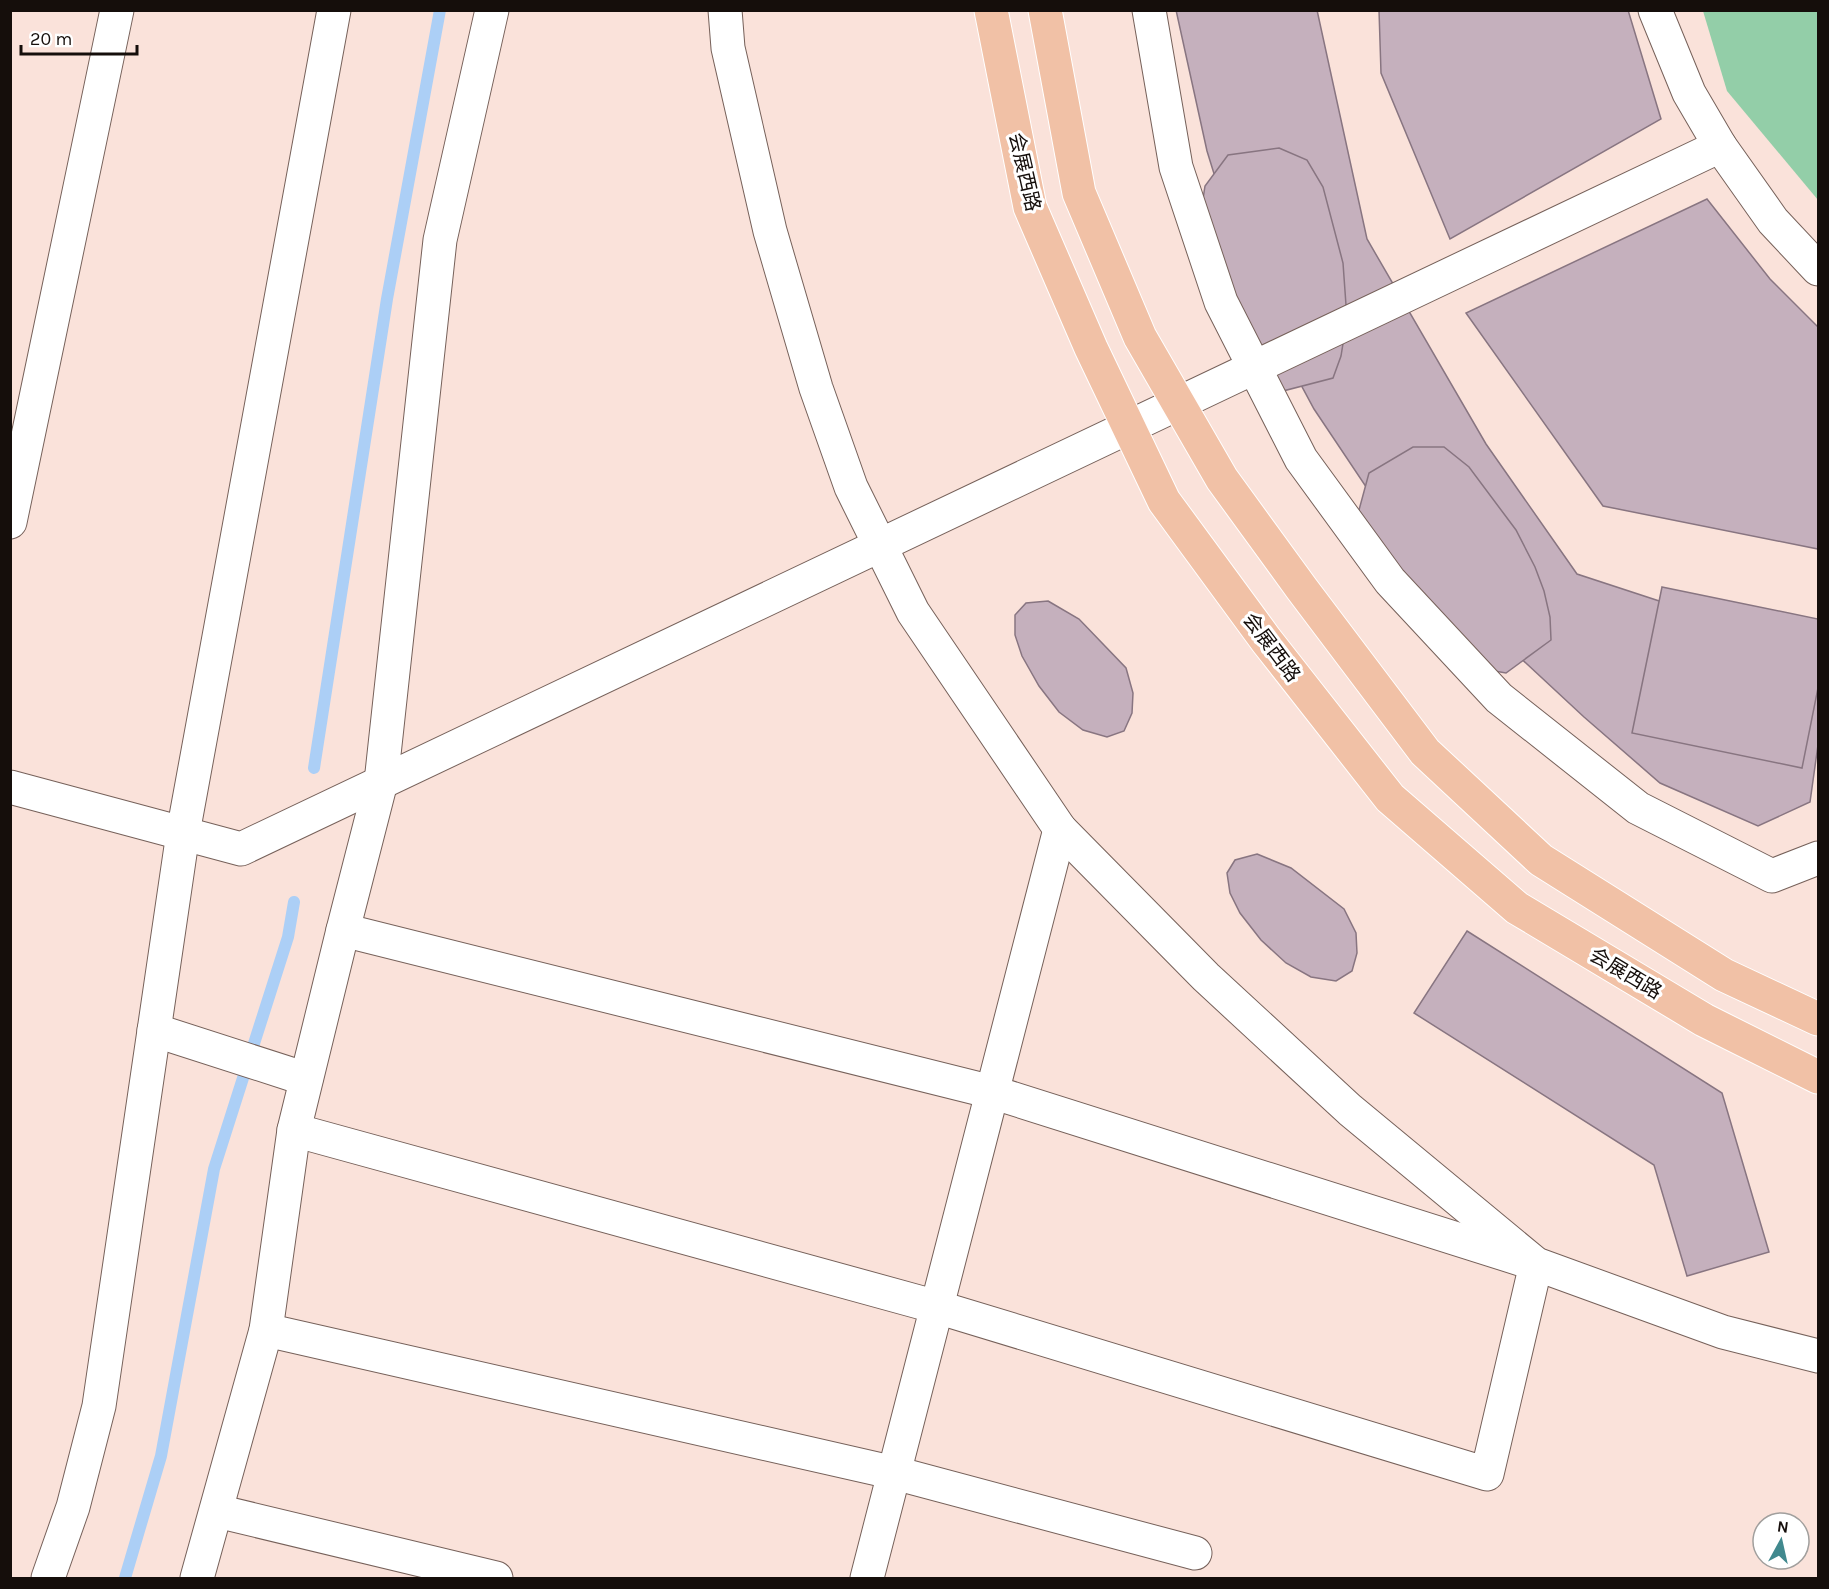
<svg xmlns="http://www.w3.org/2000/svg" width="1829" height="1589" viewBox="0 0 1829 1589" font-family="Karla,'Noto Sans SC',sans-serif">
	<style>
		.green { fill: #93cea8 }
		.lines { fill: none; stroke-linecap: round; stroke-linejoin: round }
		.stream { stroke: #accff6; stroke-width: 12 }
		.building { fill: #c5b0bd; stroke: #887581; stroke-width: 1.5 }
		.minor-casing { stroke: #76615a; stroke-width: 35 }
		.major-casing { stroke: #fff; stroke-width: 35 }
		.minor { stroke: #fff; stroke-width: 33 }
		.major { stroke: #f1c1a6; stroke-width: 33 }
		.labels { text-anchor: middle; stroke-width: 6; stroke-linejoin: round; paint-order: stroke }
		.street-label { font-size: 20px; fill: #150e0b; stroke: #fff }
	</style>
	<rect width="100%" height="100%" fill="#fae2da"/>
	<polygon class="green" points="1703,11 1818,11 1818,200 1727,91"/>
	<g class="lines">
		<g class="stream">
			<polyline points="314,768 387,299 440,10"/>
			<polyline points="125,1578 161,1456 214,1169 288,937 294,902"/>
		</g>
	</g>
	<g class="building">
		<polygon points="1176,10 1317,10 1367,239 1486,444 1577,574 1702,615 1818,639 1818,745 1810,802 1758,826 1660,783 1584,717 1415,560 1314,409 1250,290 1207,151"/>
		<polygon points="1379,10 1628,10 1661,119 1450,239 1381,73"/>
		<polygon points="1279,148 1307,160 1323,187 1343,263 1346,305 1345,331 1341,356 1333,378 1279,392 1199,225 1205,186 1228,155"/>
		<polygon points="1707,199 1770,279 1818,327 1818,549 1603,506 1466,313"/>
		<polygon points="1413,447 1444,447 1469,467 1516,530 1535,567 1544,591 1550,617 1551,640 1506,673 1477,668 1369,548 1359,510 1369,473"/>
		<polygon points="1662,587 1818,619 1818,688 1802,768 1632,733"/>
		<polygon points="1048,601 1079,619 1126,668 1133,693 1132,713 1124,731 1107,737 1083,730 1059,712 1039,686 1022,656 1015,635 1015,615 1026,603"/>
		<polygon points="1257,854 1291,868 1344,909 1356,933 1357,953 1352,971 1336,981 1311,977 1286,963 1261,940 1240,913 1230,893 1227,873 1235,860"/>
		<polygon points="1467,931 1722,1093 1769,1252 1687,1276 1654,1165 1414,1013"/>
	</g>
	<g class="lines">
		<defs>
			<g id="minor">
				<polyline points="725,10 728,48 770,231 816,388 851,487 913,612 1060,829 1206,977 1350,1110 1536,1264 1723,1332 1818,1356"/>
				<polyline points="1149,10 1176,167 1221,302 1301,459 1390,581 1499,698 1638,808 1772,876 1818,858"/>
				<polyline points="1655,10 1689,93 1720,146 1773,221 1818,269"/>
				<polyline points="10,522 117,10"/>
				<polyline points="10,787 241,849 1720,146"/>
				<polyline points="154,1030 306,1079"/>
				<polyline points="294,1130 937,1307 1487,1474 1536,1264 992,1092 343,930"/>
				<polyline points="266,1330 895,1473 1195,1553"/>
				<polyline points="217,1511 496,1578"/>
				<polyline points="48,1578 73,1507 99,1406 183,833 334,10"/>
				<polyline points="197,1578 266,1330 294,1130 343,930 381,782 440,240 492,10"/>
				<polyline points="867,1578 1060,829"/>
			</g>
			<g id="major">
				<polyline points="991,10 1030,207 1091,348 1164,501 1266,640 1390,798 1517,908 1704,1020 1818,1077"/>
				<polyline points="1045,10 1079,193 1140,337 1222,479 1302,589 1425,752 1541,860 1724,975 1818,1019"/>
			</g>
		</defs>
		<use href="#minor" class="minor-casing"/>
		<use href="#major" class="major-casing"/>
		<use href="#minor" class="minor"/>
		<use href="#major" class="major"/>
	</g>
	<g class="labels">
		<g class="street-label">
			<text transform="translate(1025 172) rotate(77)" y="7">会展西路</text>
			<text transform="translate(1272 647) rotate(53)" y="7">会展西路</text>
			<text transform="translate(1626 973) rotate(31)" y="7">会展西路</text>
		</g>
	</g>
	<rect width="1829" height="1589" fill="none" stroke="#150e0b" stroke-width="24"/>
	<g transform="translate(1781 1541) rotate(8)"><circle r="28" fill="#ffffff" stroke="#a19f9d" stroke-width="1.5"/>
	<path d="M0-4.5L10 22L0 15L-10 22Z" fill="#41898e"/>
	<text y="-9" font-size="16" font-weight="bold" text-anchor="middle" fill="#150e0b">N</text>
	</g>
	<path d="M21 45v9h116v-9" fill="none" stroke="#150e0b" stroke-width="3"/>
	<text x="30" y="45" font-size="18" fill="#150e0b" stroke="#ffffff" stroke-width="4.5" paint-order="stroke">20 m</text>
</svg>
